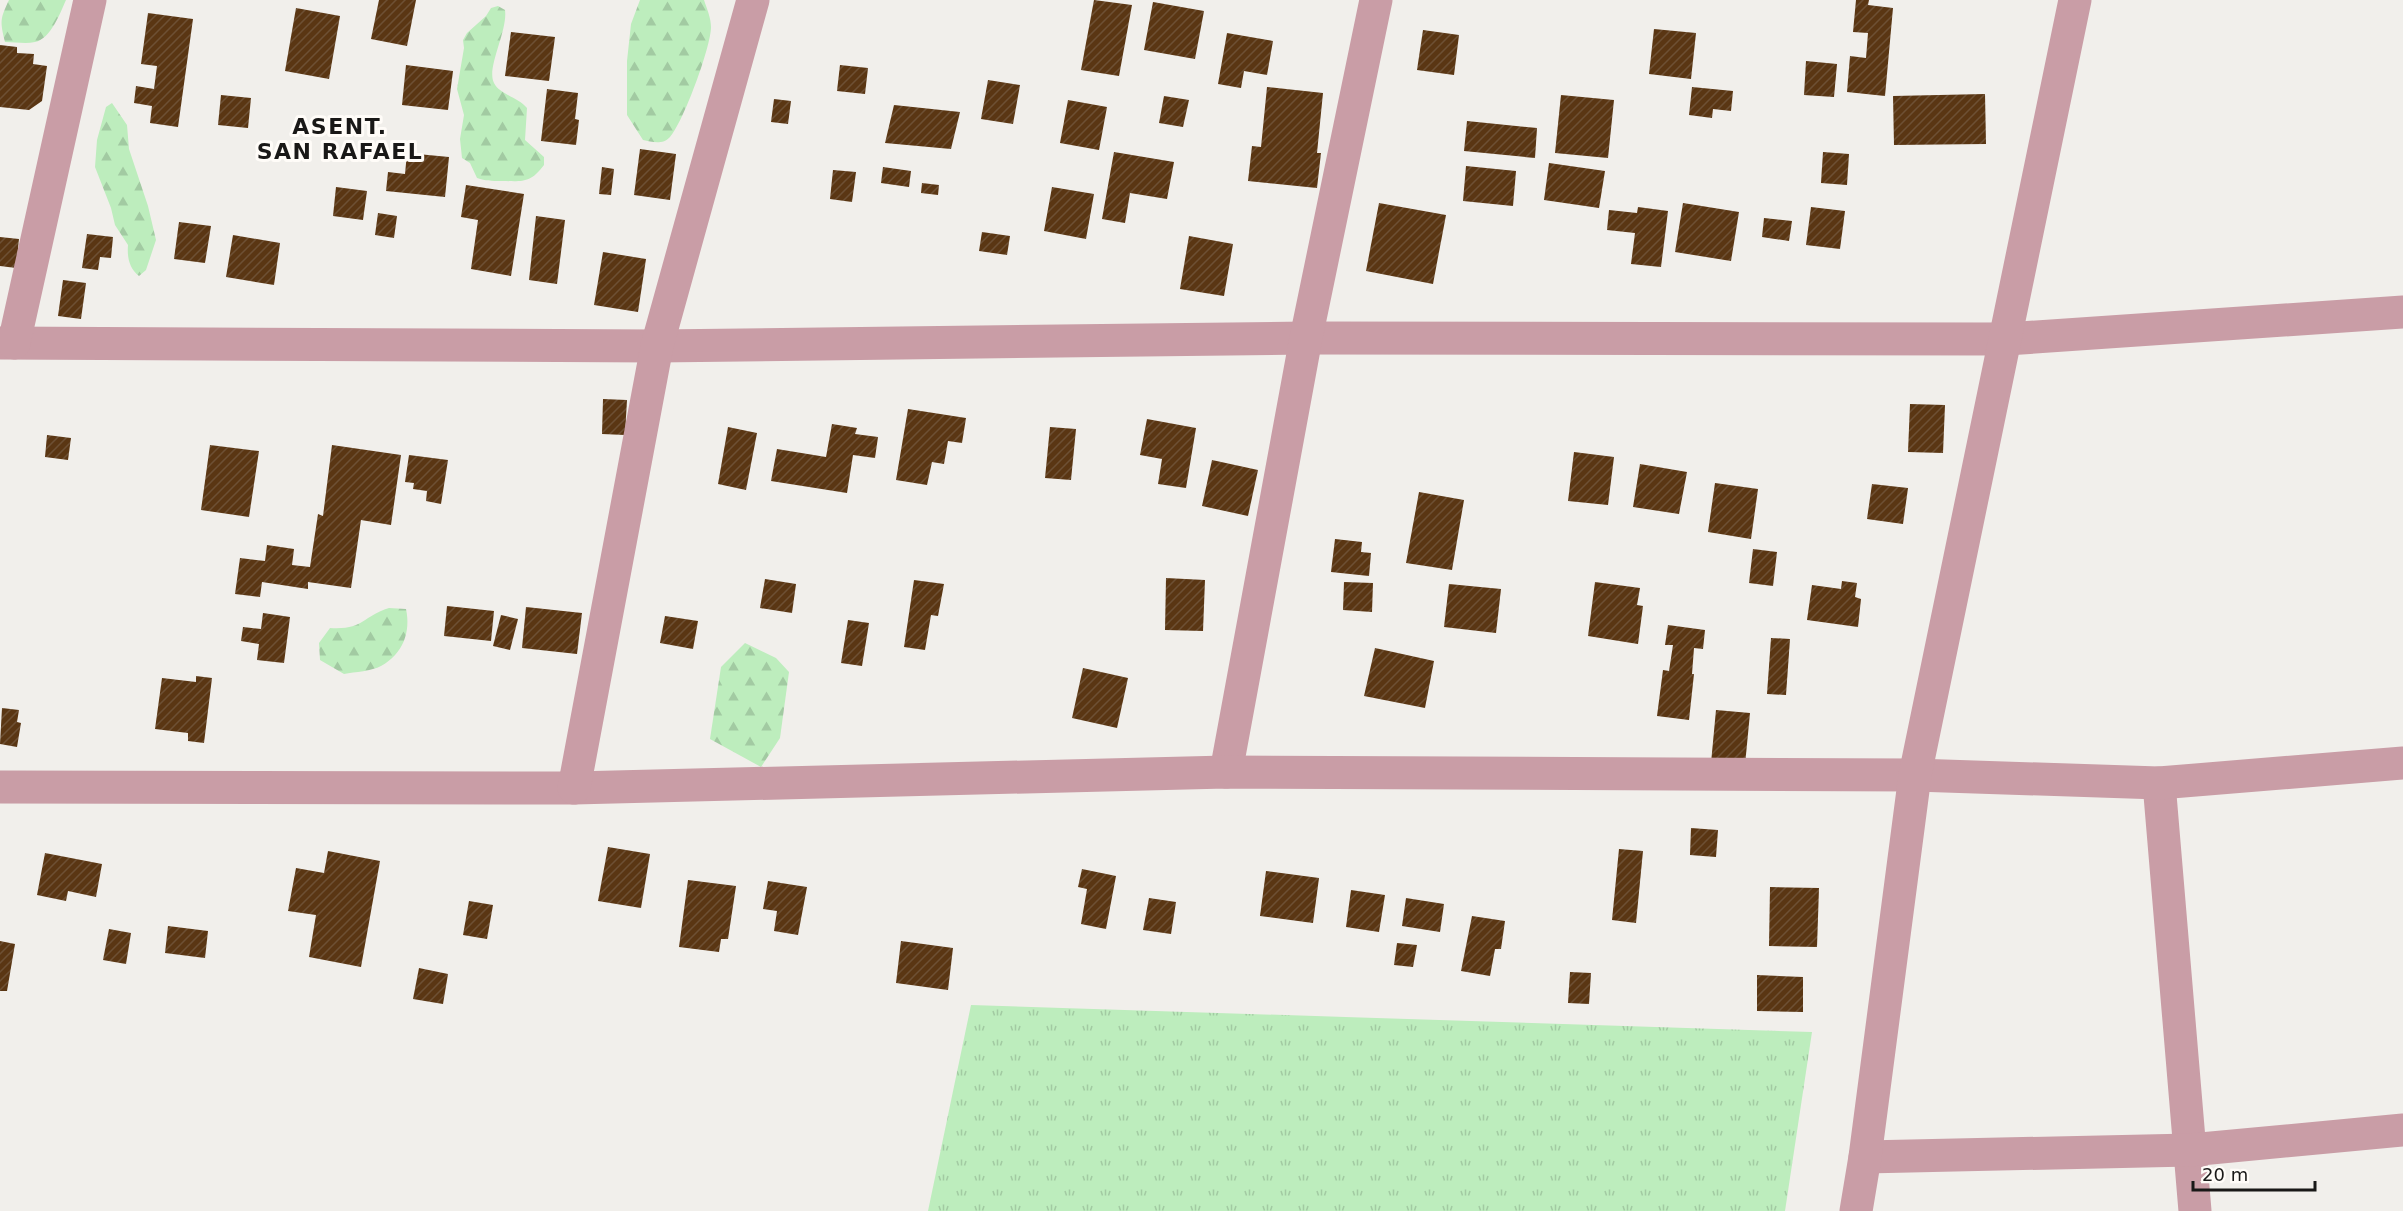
<svg xmlns="http://www.w3.org/2000/svg" width="2403" height="1211" viewBox="0 0 2403 1211" font-family="'DejaVu Sans',sans-serif">
	<style>
		.grass { fill: url(#grass-tufts) }
		.forest { fill: url(#forest-firs) }
		.building { fill: url(#building-hatch) }
		.lines { fill: none; stroke-linecap: round; stroke-linejoin: round }
		.minor { stroke: #c99da6; stroke-width: 33 }
		.labels { text-anchor: middle; stroke-width: 6; stroke-linejoin: round; paint-order: stroke }
		.district-label { font-size: 22px; font-weight: bold; letter-spacing: 1.5px; fill: #191817; stroke: #fffcf8 }
	</style>
	<defs>
		<pattern id="grass-tufts" width="24" height="20" patternUnits="userSpaceOnUse" patternTransform="scale(1.5)"><rect width="24" height="20" fill="#bdedbd"/><path d="M3 7l-1-3M5 7V3M7 7l1-3M15 17l-1-3M17 17v-4M19 17l1-3" fill="none" stroke="#a2caa2"/></pattern>
		<pattern id="forest-firs" width="22" height="20" patternUnits="userSpaceOnUse" patternTransform="scale(1.5)"><rect width="22" height="20" fill="#bdedbd"/><path d="M5 1l3.5 6h-7zM16 11l3.5 6h-7z" fill="#a2caa2"/></pattern>
		<pattern id="building-hatch" width="6" height="6" patternUnits="userSpaceOnUse" patternTransform="scale(1.5)"><rect width="6" height="6" fill="#5a3613"/><path d="M-1 1l2-2M0 6l6-6M5 7l2-2" fill="none" stroke="#6d5034"/></pattern>
	</defs>
	<rect width="100%" height="100%" fill="#f1efeb"/>
	<polygon class="grass" points="971,1005 1812,1032 1785,1211 928,1211"/>
	<g class="forest">
		<path d="M9,0H66C60,13 51,39 35,42C26,44 15,42 5,42C0,21 0,19 9,0Z"/>
		<path d="M640,0H704C707,9 711,18 711,27C711,47 683,123 670,137C663,145 652,142 643,140L627,115V61L631,24Z"/>
		<path d="M498,6L505,10C508,31 486,68 494,83C499,94 518,97 527,108L525,140L544,157V165C530,184 522,181 501,181C491,181 486,181 477,178L470,163L462,158L460,139L464,115L457,89L464,48L463,40L467,33L486,16L491,8Z"/>
		<path d="M112,103L127,125L129,149L148,206L156,240L146,270L139,276C129,268 127,257 128,245L115,225L111,208L95,167L97,140L106,107Z"/>
		<path d="M389,608L406,609C411,632 403,654 381,666C372,671 355,672 344,674L320,660L319,643L330,628C364,630 361,617 389,608Z"/>
		<polygon points="745,643 776,658 789,672 780,738 761,767 710,739 721,667"/>
	</g>
	<g class="building">
		<polygon points="379,0 416,0 407,46 371,39"/>
		<polygon points="1094,0 1132,5 1119,76 1081,70"/>
		<polygon points="1856,0 1869,0 1868,5 1893,8 1885,96 1847,92 1850,56 1866,58 1868,33 1853,32"/>
		<polygon points="1153,2 1204,11 1195,59 1144,50"/>
		<polygon points="296,8 340,16 329,79 285,71"/>
		<polygon points="148,13 193,19 178,127 150,123 152,106 134,103 136,86 154,89 157,66 141,64"/>
		<polygon points="1654,29 1696,33 1691,79 1649,74"/>
		<polygon points="1423,30 1459,35 1454,75 1417,70"/>
		<polygon points="511,32 555,37 549,81 505,76"/>
		<polygon points="1227,33 1273,41 1267,75 1244,71 1241,88 1218,84"/>
		<polygon points="0,45 17,47 17,53 34,54 33,64 47,66 42,101 29,110 0,107"/>
		<polygon points="1806,61 1837,64 1834,97 1804,95"/>
		<polygon points="406,65 453,71 448,110 402,105"/>
		<polygon points="840,65 868,68 865,94 837,91"/>
		<polygon points="988,80 1020,85 1013,124 981,119"/>
		<polygon points="1267,87 1323,93 1317,153 1321,153 1317,188 1248,181 1252,146 1261,147"/>
		<polygon points="1692,87 1733,91 1731,111 1713,109 1712,118 1689,115"/>
		<polygon points="547,89 578,93 575,119 579,120 576,145 541,141"/>
		<polygon points="1985,94 1986,144 1894,145 1893,96"/>
		<polygon points="221,95 251,98 248,128 218,125"/>
		<polygon points="1561,95 1614,100 1608,158 1555,153"/>
		<polygon points="1164,96 1189,100 1183,127 1159,123"/>
		<polygon points="774,99 791,101 788,124 771,122"/>
		<polygon points="1068,100 1107,107 1099,150 1060,143"/>
		<polygon points="894,105 960,112 951,149 885,143"/>
		<polygon points="1467,121 1537,128 1535,158 1464,151"/>
		<polygon points="640,149 676,154 670,200 634,195"/>
		<polygon points="1114,152 1174,162 1167,199 1130,193 1125,223 1102,219"/>
		<polygon points="1823,152 1849,154 1847,185 1821,183"/>
		<polygon points="407,153 449,157 445,197 386,191 388,172 405,174"/>
		<polygon points="1549,163 1605,171 1599,208 1544,200"/>
		<polygon points="1466,166 1516,171 1513,206 1463,201"/>
		<polygon points="602,167 614,169 611,195 599,194"/>
		<polygon points="883,167 911,171 909,187 881,183"/>
		<polygon points="833,170 856,172 852,202 830,199"/>
		<polygon points="922,183 939,185 938,195 921,193"/>
		<polygon points="466,185 524,194 511,276 471,269 478,220 461,217"/>
		<polygon points="336,187 367,191 363,220 333,216"/>
		<polygon points="1052,187 1094,194 1086,239 1044,231"/>
		<polygon points="1379,203 1446,215 1433,284 1366,271"/>
		<polygon points="1683,203 1739,212 1731,261 1675,252"/>
		<polygon points="1638,207 1668,211 1661,267 1631,264 1635,233 1607,230 1609,210 1637,213"/>
		<polygon points="1811,207 1845,211 1840,249 1806,245"/>
		<polygon points="378,213 397,216 394,238 375,235"/>
		<polygon points="536,216 565,220 557,284 529,280"/>
		<polygon points="1764,218 1792,221 1789,241 1762,237"/>
		<polygon points="179,222 211,226 205,263 174,259"/>
		<polygon points="982,232 1010,236 1007,255 979,251"/>
		<polygon points="87,234 113,237 111,258 100,257 98,270 82,268"/>
		<polygon points="233,235 280,243 274,285 226,277"/>
		<polygon points="1189,236 1233,244 1224,296 1180,289"/>
		<polygon points="0,237 19,239 16,268 0,266"/>
		<polygon points="603,252 646,259 638,312 594,305"/>
		<polygon points="63,280 86,283 81,319 58,316"/>
		<polygon points="603,399 627,400 625,435 602,434"/>
		<polygon points="1910,404 1945,405 1943,453 1908,452"/>
		<polygon points="908,409 966,418 962,443 948,441 944,464 932,462 927,485 896,480"/>
		<polygon points="1147,419 1196,428 1186,488 1158,484 1162,459 1140,455"/>
		<polygon points="832,424 857,428 855,434 878,437 875,458 853,455 847,493 771,481 777,449 826,457"/>
		<polygon points="728,427 757,433 746,490 718,484"/>
		<polygon points="1050,427 1076,429 1071,480 1045,478"/>
		<polygon points="47,435 71,438 68,460 45,457"/>
		<polygon points="210,445 259,451 249,517 201,510"/>
		<polygon points="332,445 401,455 391,525 361,520 351,588 308,582 308,589 262,582 260,597 235,594 240,558 265,561 267,545 294,549 292,565 310,567 318,514 323,516"/>
		<polygon points="1574,452 1614,457 1608,505 1568,501"/>
		<polygon points="409,455 448,460 441,504 426,501 427,491 413,489 414,483 405,482"/>
		<polygon points="1212,460 1258,470 1248,516 1202,506"/>
		<polygon points="1640,464 1687,472 1679,514 1633,507"/>
		<polygon points="1715,483 1758,489 1751,539 1708,532"/>
		<polygon points="1872,484 1908,488 1903,524 1867,519"/>
		<polygon points="1419,492 1464,500 1452,570 1406,563"/>
		<polygon points="1335,539 1362,542 1361,552 1371,553 1369,576 1331,572"/>
		<polygon points="1753,549 1777,552 1773,586 1749,583"/>
		<polygon points="1166,578 1205,580 1203,631 1165,630"/>
		<polygon points="765,579 796,584 792,613 760,608"/>
		<polygon points="914,580 944,584 938,616 931,615 925,650 904,647"/>
		<polygon points="1842,581 1857,583 1855,597 1861,599 1858,627 1807,620 1812,585 1841,589"/>
		<polygon points="1344,582 1373,583 1372,612 1343,610"/>
		<polygon points="1595,582 1640,588 1637,605 1643,606 1638,644 1588,636"/>
		<polygon points="1449,584 1501,589 1496,633 1444,627"/>
		<polygon points="447,606 494,611 491,641 444,636"/>
		<polygon points="526,607 582,613 577,654 522,648"/>
		<polygon points="263,613 290,617 284,663 257,660 259,644 241,641 243,627 261,629"/>
		<polygon points="501,615 518,619 510,650 493,646"/>
		<polygon points="665,616 698,621 693,649 660,643"/>
		<polygon points="848,620 869,623 862,666 841,663"/>
		<polygon points="1668,625 1705,630 1703,649 1694,648 1692,674 1694,674 1689,720 1657,716 1663,670 1669,671 1673,645 1665,645"/>
		<polygon points="1771,638 1790,639 1786,695 1767,694"/>
		<polygon points="1375,648 1434,661 1425,708 1364,696"/>
		<polygon points="1083,668 1128,678 1117,728 1072,718"/>
		<polygon points="196,676 212,678 204,743 188,741 188,733 155,729 162,678 196,682"/>
		<polygon points="2,708 19,710 17,722 21,723 17,747 0,744"/>
		<polygon points="1716,710 1750,713 1745,765 1711,763"/>
		<polygon points="1691,828 1718,830 1716,857 1690,855"/>
		<polygon points="608,847 650,854 641,908 598,901"/>
		<polygon points="1619,849 1643,851 1636,923 1612,920"/>
		<polygon points="328,851 380,861 361,967 309,957 316,915 288,911 296,868 324,873"/>
		<polygon points="45,853 102,864 96,897 68,891 66,901 37,895"/>
		<polygon points="1082,869 1116,876 1106,929 1081,924 1087,889 1078,887"/>
		<polygon points="1266,871 1319,878 1313,923 1260,916"/>
		<polygon points="688,880 736,886 728,939 721,939 719,952 679,947"/>
		<polygon points="768,881 807,887 798,935 774,931 777,911 763,909"/>
		<polygon points="1770,887 1819,888 1817,947 1769,946"/>
		<polygon points="1351,890 1385,895 1379,932 1346,927"/>
		<polygon points="1149,898 1176,902 1171,934 1143,930"/>
		<polygon points="1406,898 1444,904 1440,932 1402,926"/>
		<polygon points="469,901 493,905 487,939 463,935"/>
		<polygon points="1472,916 1505,921 1501,949 1495,949 1490,976 1461,971"/>
		<polygon points="168,926 208,931 205,958 165,953"/>
		<polygon points="109,929 131,933 126,964 103,960"/>
		<polygon points="0,941 15,944 7,991 0,991"/>
		<polygon points="901,941 953,948 948,990 896,983"/>
		<polygon points="1397,943 1417,945 1413,967 1394,965"/>
		<polygon points="419,968 448,974 443,1004 413,999"/>
		<polygon points="1570,972 1591,973 1589,1004 1568,1003"/>
		<polygon points="1757,975 1803,977 1803,1012 1757,1011"/>
	</g>
	<g class="lines">
		<g class="minor">
			<polyline points="0,343 657,346 1306,338 2006,339 2403,312"/>
			<polyline points="14,343 90,0"/>
			<polyline points="1226,772 1306,338 1376,0"/>
			<polyline points="2159,783 2195,1211"/>
			<polyline points="0,787 574,788 1226,772 1915,775 2159,783 2403,763"/>
			<polyline points="574,788 657,346 753,0"/>
			<polyline points="1865,1157 2190,1150 2403,1130"/>
			<polyline points="1856,1211 1865,1157 1915,775 2075,0"/>
		</g>
	</g>
	<g class="labels">
		<g class="district-label">
			<text x="340" y="134">ASENT.<tspan x="340" dy="25">SAN RAFAEL</tspan></text>
		</g>
	</g>
	<path d="M2193 1181v9h122v-9" fill="none" stroke="#191817" stroke-width="3"/>
	<text x="2202" y="1181" font-size="18" fill="#191817" stroke="#fffcf8" stroke-width="4.5" paint-order="stroke">20 m</text>
</svg>
